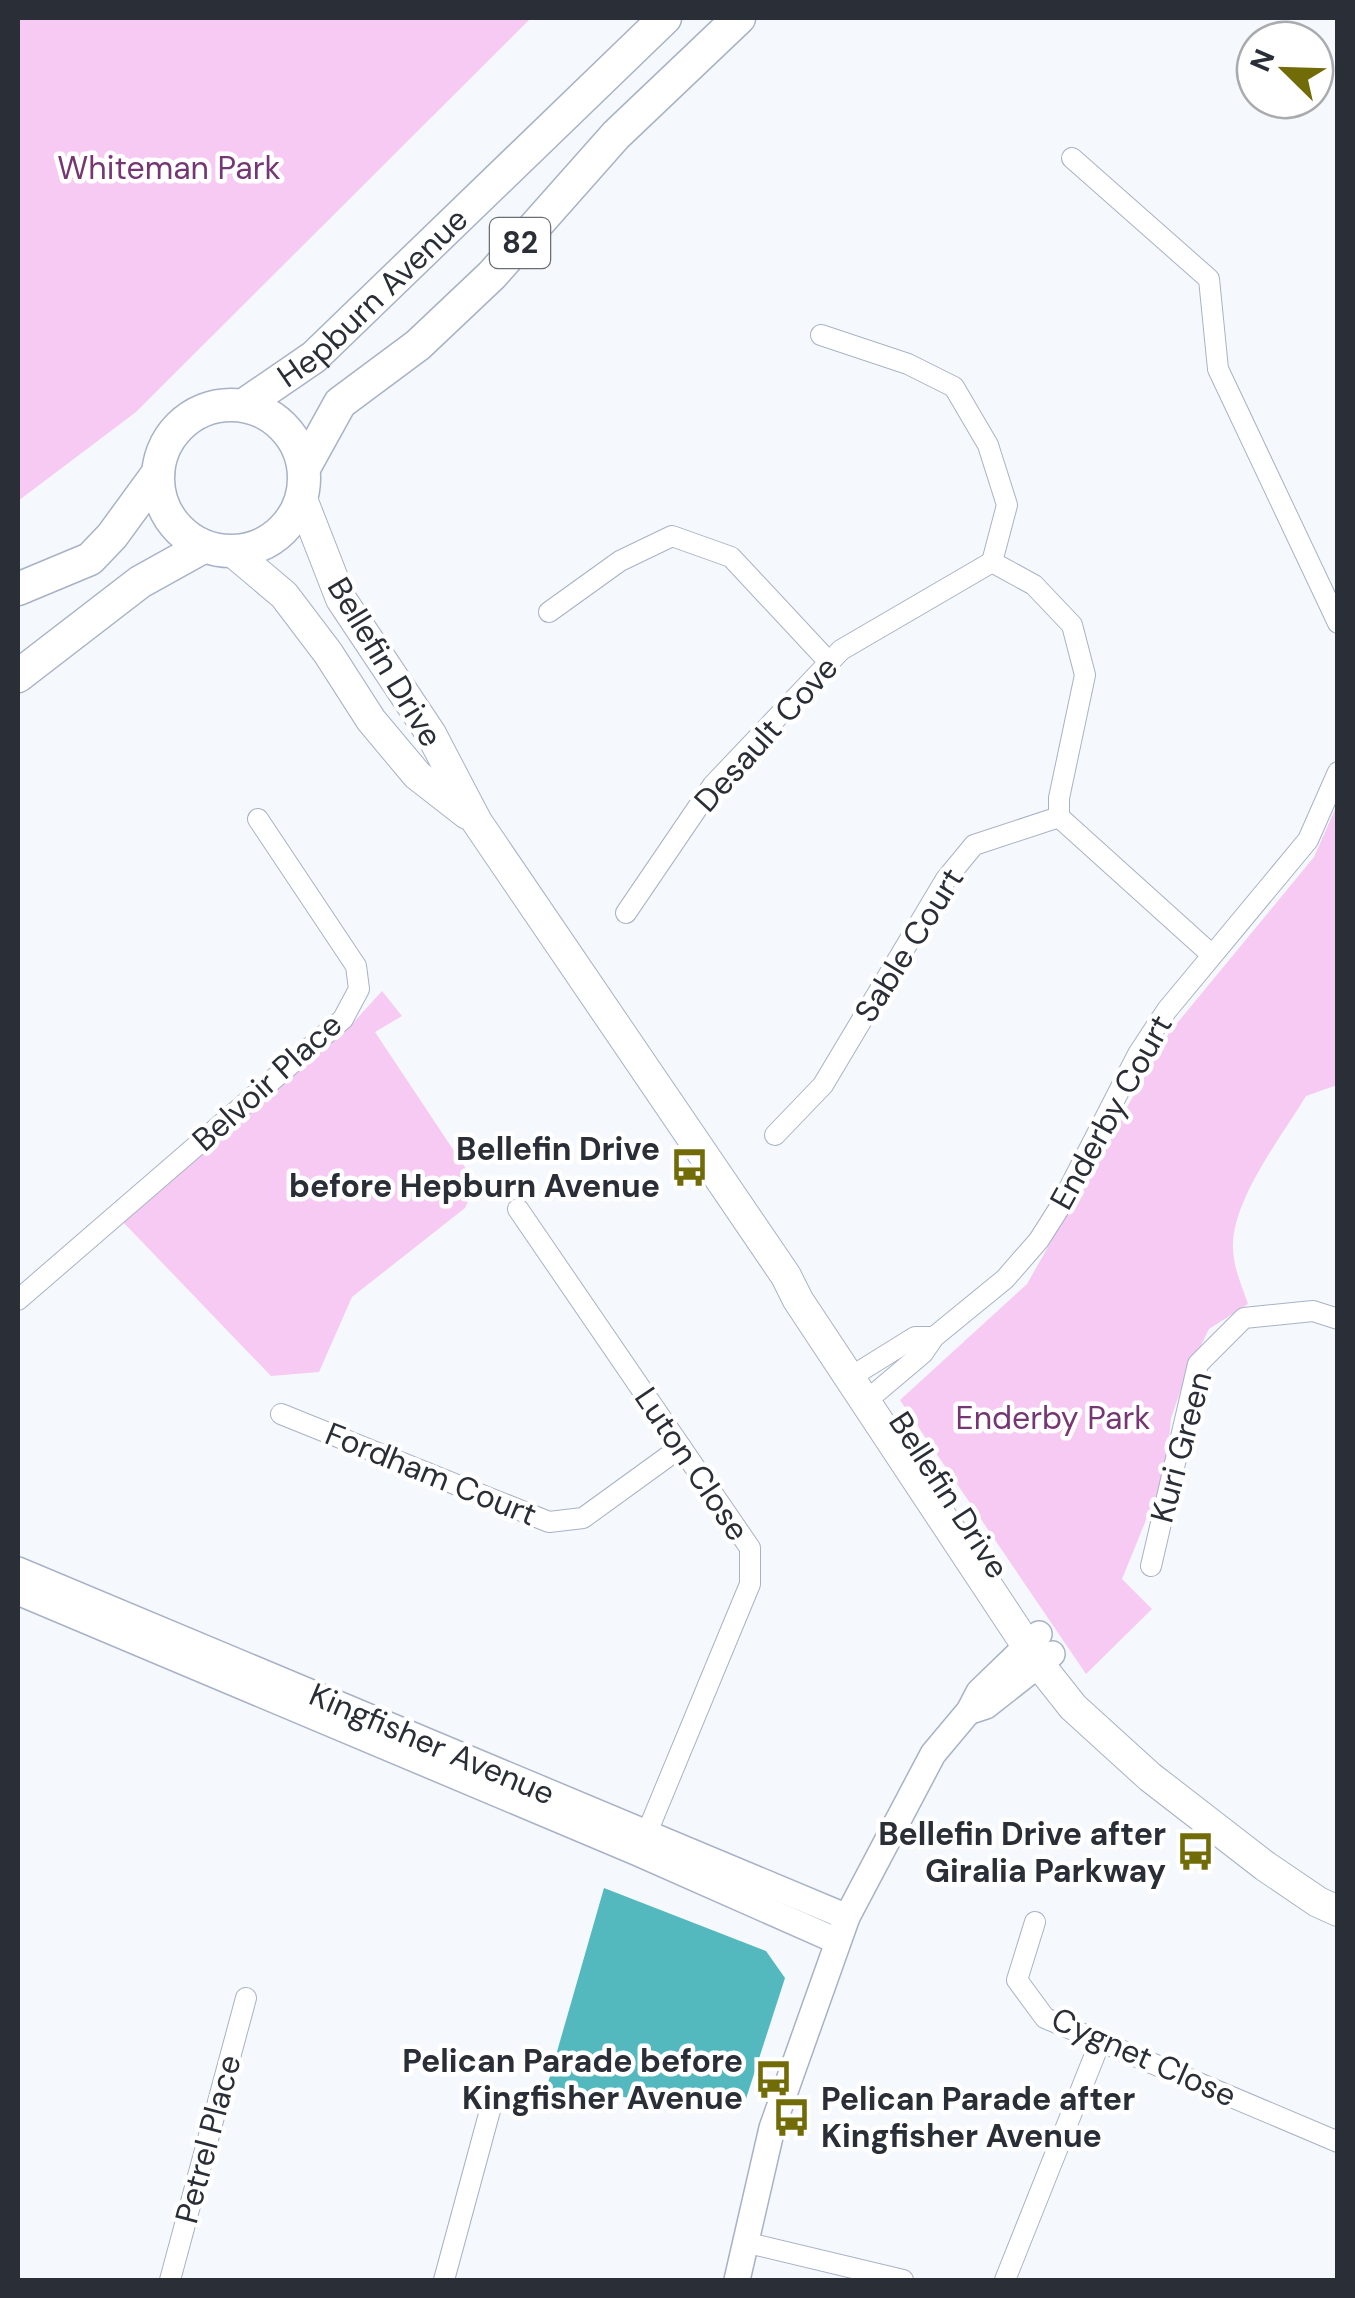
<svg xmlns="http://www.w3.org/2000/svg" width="1355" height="2298" viewBox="0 0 1355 2298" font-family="'DM Sans',sans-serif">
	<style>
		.green { fill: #f7caf3 }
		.water { fill: #54b8bf }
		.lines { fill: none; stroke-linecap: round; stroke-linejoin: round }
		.minor-casing { stroke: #a8b2c7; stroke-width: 22 }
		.tertiary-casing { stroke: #a8b2c7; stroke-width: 28 }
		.secondary-casing { stroke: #a8b2c7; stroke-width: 32 }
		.primary-casing { stroke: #a8b2c7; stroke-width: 35 }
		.minor { stroke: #fff; stroke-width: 20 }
		.tertiary { stroke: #fff; stroke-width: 25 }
		.secondary { stroke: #fff; stroke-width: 30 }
		.primary { stroke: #fff; stroke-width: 32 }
		.labels { text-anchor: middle; stroke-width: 9; stroke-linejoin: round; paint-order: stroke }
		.shield { fill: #fff; stroke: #6a6d72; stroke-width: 2.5 }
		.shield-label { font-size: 30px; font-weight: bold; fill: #2a2e36 }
		.park-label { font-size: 32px; fill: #763674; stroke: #fff }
		.street-label { font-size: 32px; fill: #2a2e36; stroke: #fff }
		.poi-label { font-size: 32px; font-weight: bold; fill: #2a2e36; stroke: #fff; text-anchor: end }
	</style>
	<rect width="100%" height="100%" fill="#f5f8fc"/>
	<g class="green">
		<polygon points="18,18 531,18 136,412 18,501"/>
		<path d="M1337,805V1085L1306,1096C1282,1136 1235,1196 1233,1243C1232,1264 1241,1284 1248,1304L1209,1329L1185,1378L1171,1418L1166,1471L1122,1579L1152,1609L1086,1674L900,1400L1027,1284L1169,1033L1314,857Z"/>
		<polygon points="382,991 402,1016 375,1032 476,1184 465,1208 352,1297 319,1372 271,1376 122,1221 353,1023"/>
	</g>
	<polygon class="water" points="604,1888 766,1951 785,1978 743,2108 546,2090"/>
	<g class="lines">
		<defs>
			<g id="minor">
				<polyline points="1072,158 1209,279 1218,369 1338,623"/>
				<polyline points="821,335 908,364 954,387 988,445 1007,505 992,562"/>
				<polyline points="549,612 620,561 672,536 731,557 829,662"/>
				<polyline points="626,913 713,785 841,650 992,562 1034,585 1072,625 1085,675 1059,798 1059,817"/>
				<polyline points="775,1135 823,1085 946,879 974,845 1059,817 1212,955"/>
				<polyline points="518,1209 750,1548 750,1584 641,1847"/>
				<polyline points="18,1300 343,1019 359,989 356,966 258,819"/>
				<polyline points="849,1378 915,1337 934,1337"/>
				<polyline points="865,1402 923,1353 934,1337 1005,1279 1039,1240 1058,1210 1138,1054 1167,1010 1308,840 1338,772"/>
				<polyline points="281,1414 549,1522 583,1518 681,1447"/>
				<polyline points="1151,1566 1198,1364 1244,1318 1313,1311 1338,1319"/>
				<polyline points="1035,1922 1017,1980 1045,2018 1338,2142"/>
				<polyline points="744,2242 903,2280"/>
				<polyline points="170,2280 246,1998"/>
				<polyline points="444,2280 492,2103"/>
				<polyline points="1005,2280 1100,2042"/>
			</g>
			<g id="tertiary">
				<polyline points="18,1570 847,1917"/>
				<polyline points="18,1592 638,1853 837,1941"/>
				<polyline points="974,1710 986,1706 1052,1654"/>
				<polyline points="737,2280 772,2128 847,1917 933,1754 969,1711 979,1692 1039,1634"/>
			</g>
			<g id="secondary">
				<polyline points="302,499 341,599 431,734 477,822 786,1276 798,1300 1039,1664 1073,1707 1150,1777 1265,1866 1318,1902 1338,1911"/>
				<polyline points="233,552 284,595 328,653 371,720 417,775 467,814"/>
			</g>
			<g id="primary">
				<path id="s1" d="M244,405L314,357L665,18"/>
				<circle cx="231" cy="478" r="73"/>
				<polyline points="304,468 340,403 418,345 492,275 616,135 739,18"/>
				<polyline points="18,589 90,559 112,536 158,473"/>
				<polyline points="18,676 140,582 203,547"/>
			</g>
		</defs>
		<use href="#minor" class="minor-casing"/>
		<use href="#tertiary" class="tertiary-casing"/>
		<use href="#secondary" class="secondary-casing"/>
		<use href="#primary" class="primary-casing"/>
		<use href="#minor" class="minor"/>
		<use href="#tertiary" class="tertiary"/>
		<use href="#secondary" class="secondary"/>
		<use href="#primary" class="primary"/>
	</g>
	<defs>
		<symbol id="bus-bare" viewBox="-9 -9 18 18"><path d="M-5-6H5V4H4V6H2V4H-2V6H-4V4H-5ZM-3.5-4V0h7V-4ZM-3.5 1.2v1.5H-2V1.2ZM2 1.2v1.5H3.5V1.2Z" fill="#716c08" stroke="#fff" stroke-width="2.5" paint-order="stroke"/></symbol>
	</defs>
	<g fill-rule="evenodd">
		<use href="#bus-bare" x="662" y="1140" width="55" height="55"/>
		<use href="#bus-bare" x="1168" y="1824" width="55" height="55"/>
		<use href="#bus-bare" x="746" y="2052" width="55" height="55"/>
		<use href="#bus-bare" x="764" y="2090" width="55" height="55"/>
	</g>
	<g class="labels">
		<rect class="shield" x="490" y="218" width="60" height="50" rx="8"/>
		<g class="shield-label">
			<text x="520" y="253">82</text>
		</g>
		<g class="park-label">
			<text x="169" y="179">Whiteman Park</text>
			<text x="1053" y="1429">Enderby Park</text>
		</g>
		<g class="street-label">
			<text dy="11" stroke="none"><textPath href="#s1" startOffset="168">Hepburn Avenue</textPath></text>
			<text transform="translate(385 662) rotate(59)" y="11">Bellefin Drive</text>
			<text transform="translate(766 734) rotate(-48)" y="11">Desault Cove</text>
			<text transform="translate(909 945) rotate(-58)" y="11">Sable Court</text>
			<text transform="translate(267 1082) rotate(-42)" y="11">Belvoir Place</text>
			<text transform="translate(1111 1112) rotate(-61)" y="11">Enderby Court</text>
			<text transform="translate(1181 1447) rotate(-75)" y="11">Kuri Green</text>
			<text transform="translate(692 1464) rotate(56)" y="11">Luton Close</text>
			<text transform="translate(431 1474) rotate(22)" y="11">Fordham Court</text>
			<text transform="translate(949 1495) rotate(57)" y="11">Bellefin Drive</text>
			<text transform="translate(432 1744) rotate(23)" y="11">Kingfisher Avenue</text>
			<text transform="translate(1144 2057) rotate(24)" y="11">Cygnet Close</text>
			<text transform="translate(208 2139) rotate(-75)" y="11">Petrel Place</text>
		</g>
		<g class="poi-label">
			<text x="660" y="1160">Bellefin Drive<tspan x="660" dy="37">before Hepburn Avenue</tspan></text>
			<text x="1166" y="1845">Bellefin Drive after<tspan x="1166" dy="37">Giralia Parkway</tspan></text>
			<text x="743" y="2072">Pelican Parade before<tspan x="743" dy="37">Kingfisher Avenue</tspan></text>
			<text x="821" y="2110" text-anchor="start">Pelican Parade after<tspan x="821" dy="37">Kingfisher Avenue</tspan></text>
		</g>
	</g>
	<rect width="1355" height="2298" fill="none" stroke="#2a2e36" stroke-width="40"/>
	<g transform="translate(1285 70) rotate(293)"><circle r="48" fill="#ffffff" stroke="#aaabaf" stroke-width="2.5"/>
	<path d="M0-8L18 38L0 25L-18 38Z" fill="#716c08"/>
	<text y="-15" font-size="28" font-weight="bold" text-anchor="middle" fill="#2a2e36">N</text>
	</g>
</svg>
